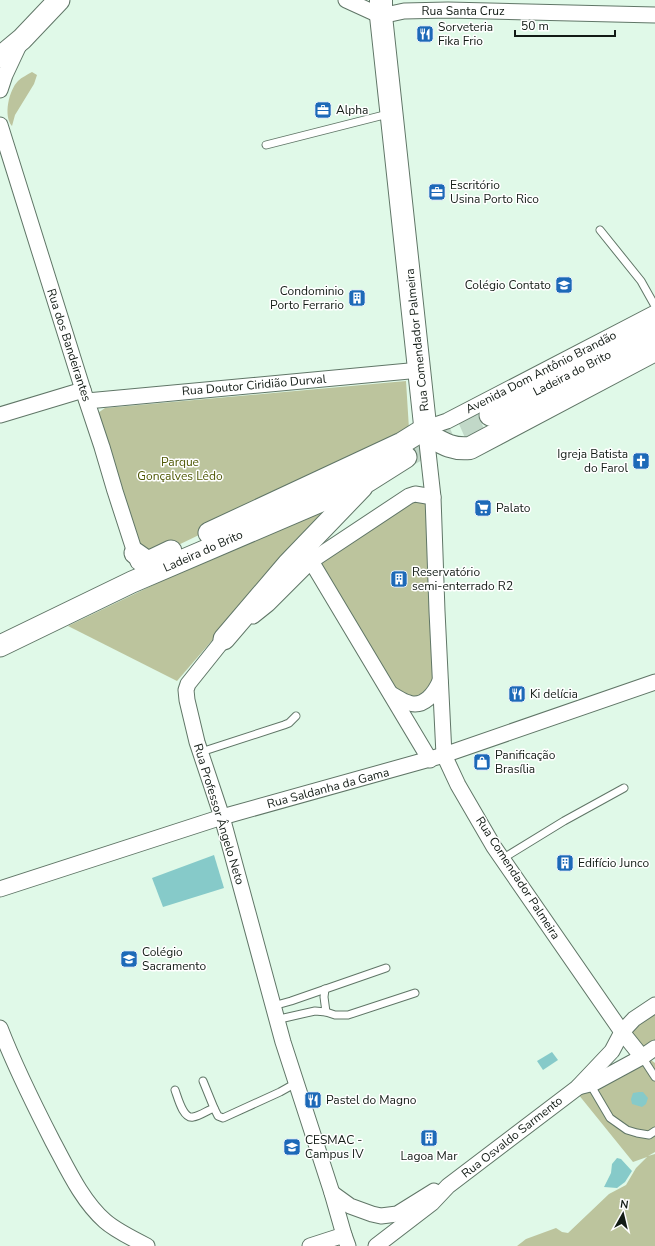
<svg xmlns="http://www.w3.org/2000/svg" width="655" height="1246" viewBox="0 0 655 1246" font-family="'Nunito Sans',sans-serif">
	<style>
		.green { fill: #bcc49d }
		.water { fill: #86cac9 }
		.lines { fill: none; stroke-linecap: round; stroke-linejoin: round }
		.secondary-tunnel { stroke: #c1d8c8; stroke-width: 21; stroke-dasharray: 21 10; stroke-linecap: butt }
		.service-casing { stroke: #607667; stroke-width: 9 }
		.minor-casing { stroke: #607667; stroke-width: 17 }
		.secondary-casing { stroke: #607667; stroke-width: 23 }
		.trunk-casing { stroke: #607667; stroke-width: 24 }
		.service { stroke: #fff; stroke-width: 7 }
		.minor { stroke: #fff; stroke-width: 15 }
		.secondary { stroke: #fff; stroke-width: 21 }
		.trunk { stroke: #fff; stroke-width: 22 }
		.labels { text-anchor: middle; stroke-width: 3; stroke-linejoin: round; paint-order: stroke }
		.street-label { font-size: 12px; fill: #121b15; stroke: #fff }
		.poi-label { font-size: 12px; fill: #121b15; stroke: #fff; text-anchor: start }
		.park-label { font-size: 12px; fill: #4d5703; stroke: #fff }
	</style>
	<rect width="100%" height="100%" fill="#e0f9e8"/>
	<g class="green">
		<path d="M32,72L37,75L34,84L15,115L12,126C3,116 9,90 18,81C22,77 27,75 32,72Z"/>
		<polygon points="406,381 409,429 357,459 147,560 133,554 95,415 105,408"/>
		<polygon points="412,496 428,500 438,671 431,687 415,701 398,692 314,561"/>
		<polygon points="336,497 177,681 68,626"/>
		<polygon points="655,1001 655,1047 644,1054 622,1023"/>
		<polygon points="648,1058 655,1063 655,1152 648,1156 655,1154 655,1246 517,1246 526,1239 556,1228 562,1232 568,1233 609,1194 626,1185 636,1168 647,1157 633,1162 578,1094"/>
	</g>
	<g class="water">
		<polygon points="214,855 224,888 163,907 152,878"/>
		<polygon points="552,1052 558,1060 543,1070 537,1061"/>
		<polygon points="639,1092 643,1092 648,1098 646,1104 642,1107 632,1104 631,1099 633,1093"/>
		<polygon points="617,1158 621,1159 632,1171 625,1182 617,1188 604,1187 611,1173 612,1164"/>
	</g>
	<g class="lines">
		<polyline class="secondary-tunnel" points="406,457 449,433 490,415"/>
		<defs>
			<g id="service">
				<polyline points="266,145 388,114"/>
				<polyline points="600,230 641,281 655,306"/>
				<polyline points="201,752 284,725 289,723 296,716"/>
				<polyline points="502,859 564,821 624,788"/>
				<polyline points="325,989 324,997 326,1012"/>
				<polyline points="273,1006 291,1001 386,968"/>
				<polyline points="277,1019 284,1018 315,1011 326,1012 335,1015 348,1015 415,993"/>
				<polyline points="642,1057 655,1077"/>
				<polyline points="203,1081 214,1108"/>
				<polyline points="590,1084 610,1118 627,1130 637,1133 649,1135 655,1131"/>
				<path d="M175,1090C178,1098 183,1119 193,1117C200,1116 208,1110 214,1108L218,1116L223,1118L280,1092L296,1083"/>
			</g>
			<g id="minor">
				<polyline points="346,0 381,16 404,11 448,10 655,15"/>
				<polyline points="0,90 5,75 20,43"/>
				<polyline points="0,125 83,390 102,447 115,491 138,562"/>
				<polyline points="87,401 420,370"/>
				<polyline points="0,415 83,390"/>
				<polyline points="426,428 447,421 655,313"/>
				<polyline points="426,434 433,497 437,611 444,755 458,785 494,847 622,1032 642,1057"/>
				<polyline points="311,561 430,760"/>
				<polyline points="253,616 268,604 311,561 409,496 415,494 433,497"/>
				<polyline points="231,633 224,639 188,684 186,690 187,700 197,742 222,817 283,1042 332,1193 344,1235 348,1246"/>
				<path d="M391,694C397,697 403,702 409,703C424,708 435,693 440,681"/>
				<polyline points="0,889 222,817 444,755 655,682"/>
				<path d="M0,1028C15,1067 34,1105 53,1142C67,1168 82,1201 105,1221C114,1229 135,1240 147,1246"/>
				<polyline points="578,1087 594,1083 642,1057 655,1048"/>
				<polyline points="332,1193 350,1206 372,1214 381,1216 397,1214 434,1191"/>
				<polyline points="310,1246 344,1235"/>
				<polyline points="376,1246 432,1203 448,1186 577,1088 612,1051 622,1032 634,1019 655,1005"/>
			</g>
			<g id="secondary">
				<polyline points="0,57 22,39 59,0"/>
				<polyline points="490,415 655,331"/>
				<polyline points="209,533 402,443 426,428"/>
				<polyline points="135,553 145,560 150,561 171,551"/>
				<polyline points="224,639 288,564 362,487"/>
				<polyline points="0,646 132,582 368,481 406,457"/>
			</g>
			<path id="trunk" d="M381,0V16L426,434C442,443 452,450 470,448L655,350"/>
		</defs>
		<use href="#service" class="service-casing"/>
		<use href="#minor" class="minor-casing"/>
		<use href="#secondary" class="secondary-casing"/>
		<use href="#trunk" class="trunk-casing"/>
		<use href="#service" class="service"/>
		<use href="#minor" class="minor"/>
		<use href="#secondary" class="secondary"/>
		<use href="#trunk" class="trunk"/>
	</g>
	<defs>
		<symbol id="restaurant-square" viewBox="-11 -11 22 22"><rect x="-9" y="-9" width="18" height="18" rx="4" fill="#1d69b8" stroke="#fff"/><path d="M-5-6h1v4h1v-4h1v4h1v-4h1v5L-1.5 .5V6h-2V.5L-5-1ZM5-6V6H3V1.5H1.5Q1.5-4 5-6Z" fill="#fff"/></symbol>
		<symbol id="office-square" viewBox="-11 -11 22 22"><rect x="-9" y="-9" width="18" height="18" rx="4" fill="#1d69b8" stroke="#fff"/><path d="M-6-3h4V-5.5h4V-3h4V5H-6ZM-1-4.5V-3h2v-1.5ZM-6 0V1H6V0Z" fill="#fff"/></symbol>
		<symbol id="school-square" viewBox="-11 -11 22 22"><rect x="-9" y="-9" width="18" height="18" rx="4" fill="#1d69b8" stroke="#fff"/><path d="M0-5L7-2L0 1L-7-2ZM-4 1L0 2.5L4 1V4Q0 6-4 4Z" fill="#fff"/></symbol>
		<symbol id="building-square" viewBox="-11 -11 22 22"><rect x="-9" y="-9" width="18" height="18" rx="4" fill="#1d69b8" stroke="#fff"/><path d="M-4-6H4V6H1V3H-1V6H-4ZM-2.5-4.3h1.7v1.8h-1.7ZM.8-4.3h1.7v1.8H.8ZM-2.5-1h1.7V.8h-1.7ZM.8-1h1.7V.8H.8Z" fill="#fff"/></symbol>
		<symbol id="church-square" viewBox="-11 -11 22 22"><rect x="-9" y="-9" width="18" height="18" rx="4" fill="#1d69b8" stroke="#fff"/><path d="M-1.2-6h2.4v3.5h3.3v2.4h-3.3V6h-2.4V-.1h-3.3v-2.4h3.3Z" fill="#fff"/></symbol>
		<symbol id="supermarket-square" viewBox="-11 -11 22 22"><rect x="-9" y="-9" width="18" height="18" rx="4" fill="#1d69b8" stroke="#fff"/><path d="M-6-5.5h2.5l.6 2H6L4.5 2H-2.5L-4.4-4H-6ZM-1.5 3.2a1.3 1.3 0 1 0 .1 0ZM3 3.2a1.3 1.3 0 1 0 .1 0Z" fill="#fff"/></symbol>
		<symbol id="shop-square" viewBox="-11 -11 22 22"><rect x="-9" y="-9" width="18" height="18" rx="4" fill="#1d69b8" stroke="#fff"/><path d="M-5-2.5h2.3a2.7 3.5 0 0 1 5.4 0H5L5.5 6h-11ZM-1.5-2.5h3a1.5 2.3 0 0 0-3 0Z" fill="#fff"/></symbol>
		<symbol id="university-square" viewBox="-11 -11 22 22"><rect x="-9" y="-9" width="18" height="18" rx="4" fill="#1d69b8" stroke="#fff"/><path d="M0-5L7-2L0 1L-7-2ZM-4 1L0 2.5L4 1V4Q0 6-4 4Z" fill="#fff"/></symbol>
	</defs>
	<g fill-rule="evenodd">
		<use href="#restaurant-square" x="415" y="24" width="20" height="20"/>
		<use href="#office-square" x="313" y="100" width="20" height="20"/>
		<use href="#office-square" x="427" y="182" width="20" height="20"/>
		<use href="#school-square" x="554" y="275" width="20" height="20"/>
		<use href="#building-square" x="347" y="288" width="20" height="20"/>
		<use href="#church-square" x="631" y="451" width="20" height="20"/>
		<use href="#supermarket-square" x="473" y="498" width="20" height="20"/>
		<use href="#building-square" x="389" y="569" width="20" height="20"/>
		<use href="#restaurant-square" x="507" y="684" width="20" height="20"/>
		<use href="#shop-square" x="472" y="752" width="20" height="20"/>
		<use href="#building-square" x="555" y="853" width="20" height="20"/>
		<use href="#school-square" x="119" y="949" width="20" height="20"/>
		<use href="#restaurant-square" x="303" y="1090" width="20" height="20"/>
		<use href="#building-square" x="419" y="1128" width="20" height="20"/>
		<use href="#university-square" x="282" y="1137" width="20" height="20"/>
	</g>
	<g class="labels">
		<g class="street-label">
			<text x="463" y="15">Rua Santa Cruz</text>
			<text transform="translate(417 340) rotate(-96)" y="4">Rua Comendador Palmeira</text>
			<text transform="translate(69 345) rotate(72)" y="4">Rua dos Bandeirantes</text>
			<text transform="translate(541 372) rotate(-27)" y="4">Avenida Dom Antônio Brandão</text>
			<text transform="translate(572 373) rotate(-27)" y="4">Ladeira do Brito</text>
			<text transform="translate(254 385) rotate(-5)" y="4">Rua Doutor Ciridião Durval</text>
			<text transform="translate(203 551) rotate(-24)" y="4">Ladeira do Brito</text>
			<text transform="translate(328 788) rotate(-15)" y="4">Rua Saldanha da Gama</text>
			<text transform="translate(219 814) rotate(73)" y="4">Rua Professor Ângelo Neto</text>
			<text transform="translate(518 878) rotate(57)" y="4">Rua Comendador Palmeira</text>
			<text transform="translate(512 1137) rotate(-38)" y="4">Rua Osvaldo Sarmento</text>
		</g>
		<g class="poi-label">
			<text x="438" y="31">Sorveteria<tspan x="438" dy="14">Fika Frio</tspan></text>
			<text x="336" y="114">Alpha</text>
			<text x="450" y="189">Escritório<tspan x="450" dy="14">Usina Porto Rico</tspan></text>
			<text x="551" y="289" text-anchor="end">Colégio Contato</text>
			<text x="344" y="295" text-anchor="end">Condominio<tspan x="344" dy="14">Porto Ferrario</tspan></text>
			<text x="628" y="458" text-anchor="end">Igreja Batista<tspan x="628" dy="14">do Farol</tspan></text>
			<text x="496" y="512">Palato</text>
			<text x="412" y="576">Reservatório<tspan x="412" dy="14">semi-enterrado R2</tspan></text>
			<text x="530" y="698">Ki delícia</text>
			<text x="495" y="759">Panificação<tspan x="495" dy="14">Brasília</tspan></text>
			<text x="578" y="867">Edifício Junco</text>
			<text x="142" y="956">Colégio<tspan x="142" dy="14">Sacramento</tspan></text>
			<text x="326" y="1104">Pastel do Magno</text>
			<text x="305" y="1144">CESMAC -<tspan x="305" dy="14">Campus IV</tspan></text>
			<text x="429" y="1160" text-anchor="middle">Lagoa Mar</text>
		</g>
		<g class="park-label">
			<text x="180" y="466">Parque<tspan x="180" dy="14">Gonçalves Lêdo</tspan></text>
		</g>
	</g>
	<g transform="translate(623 1214) rotate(8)" stroke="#ffffff" stroke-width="3" paint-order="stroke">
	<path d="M0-3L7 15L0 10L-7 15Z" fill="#121b15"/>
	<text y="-6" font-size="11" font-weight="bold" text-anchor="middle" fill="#121b15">N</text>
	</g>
	<path d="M515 30v6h100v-6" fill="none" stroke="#121b15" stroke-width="2"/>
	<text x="521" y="30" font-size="12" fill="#121b15" stroke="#ffffff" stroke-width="3" paint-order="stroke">50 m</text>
</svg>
